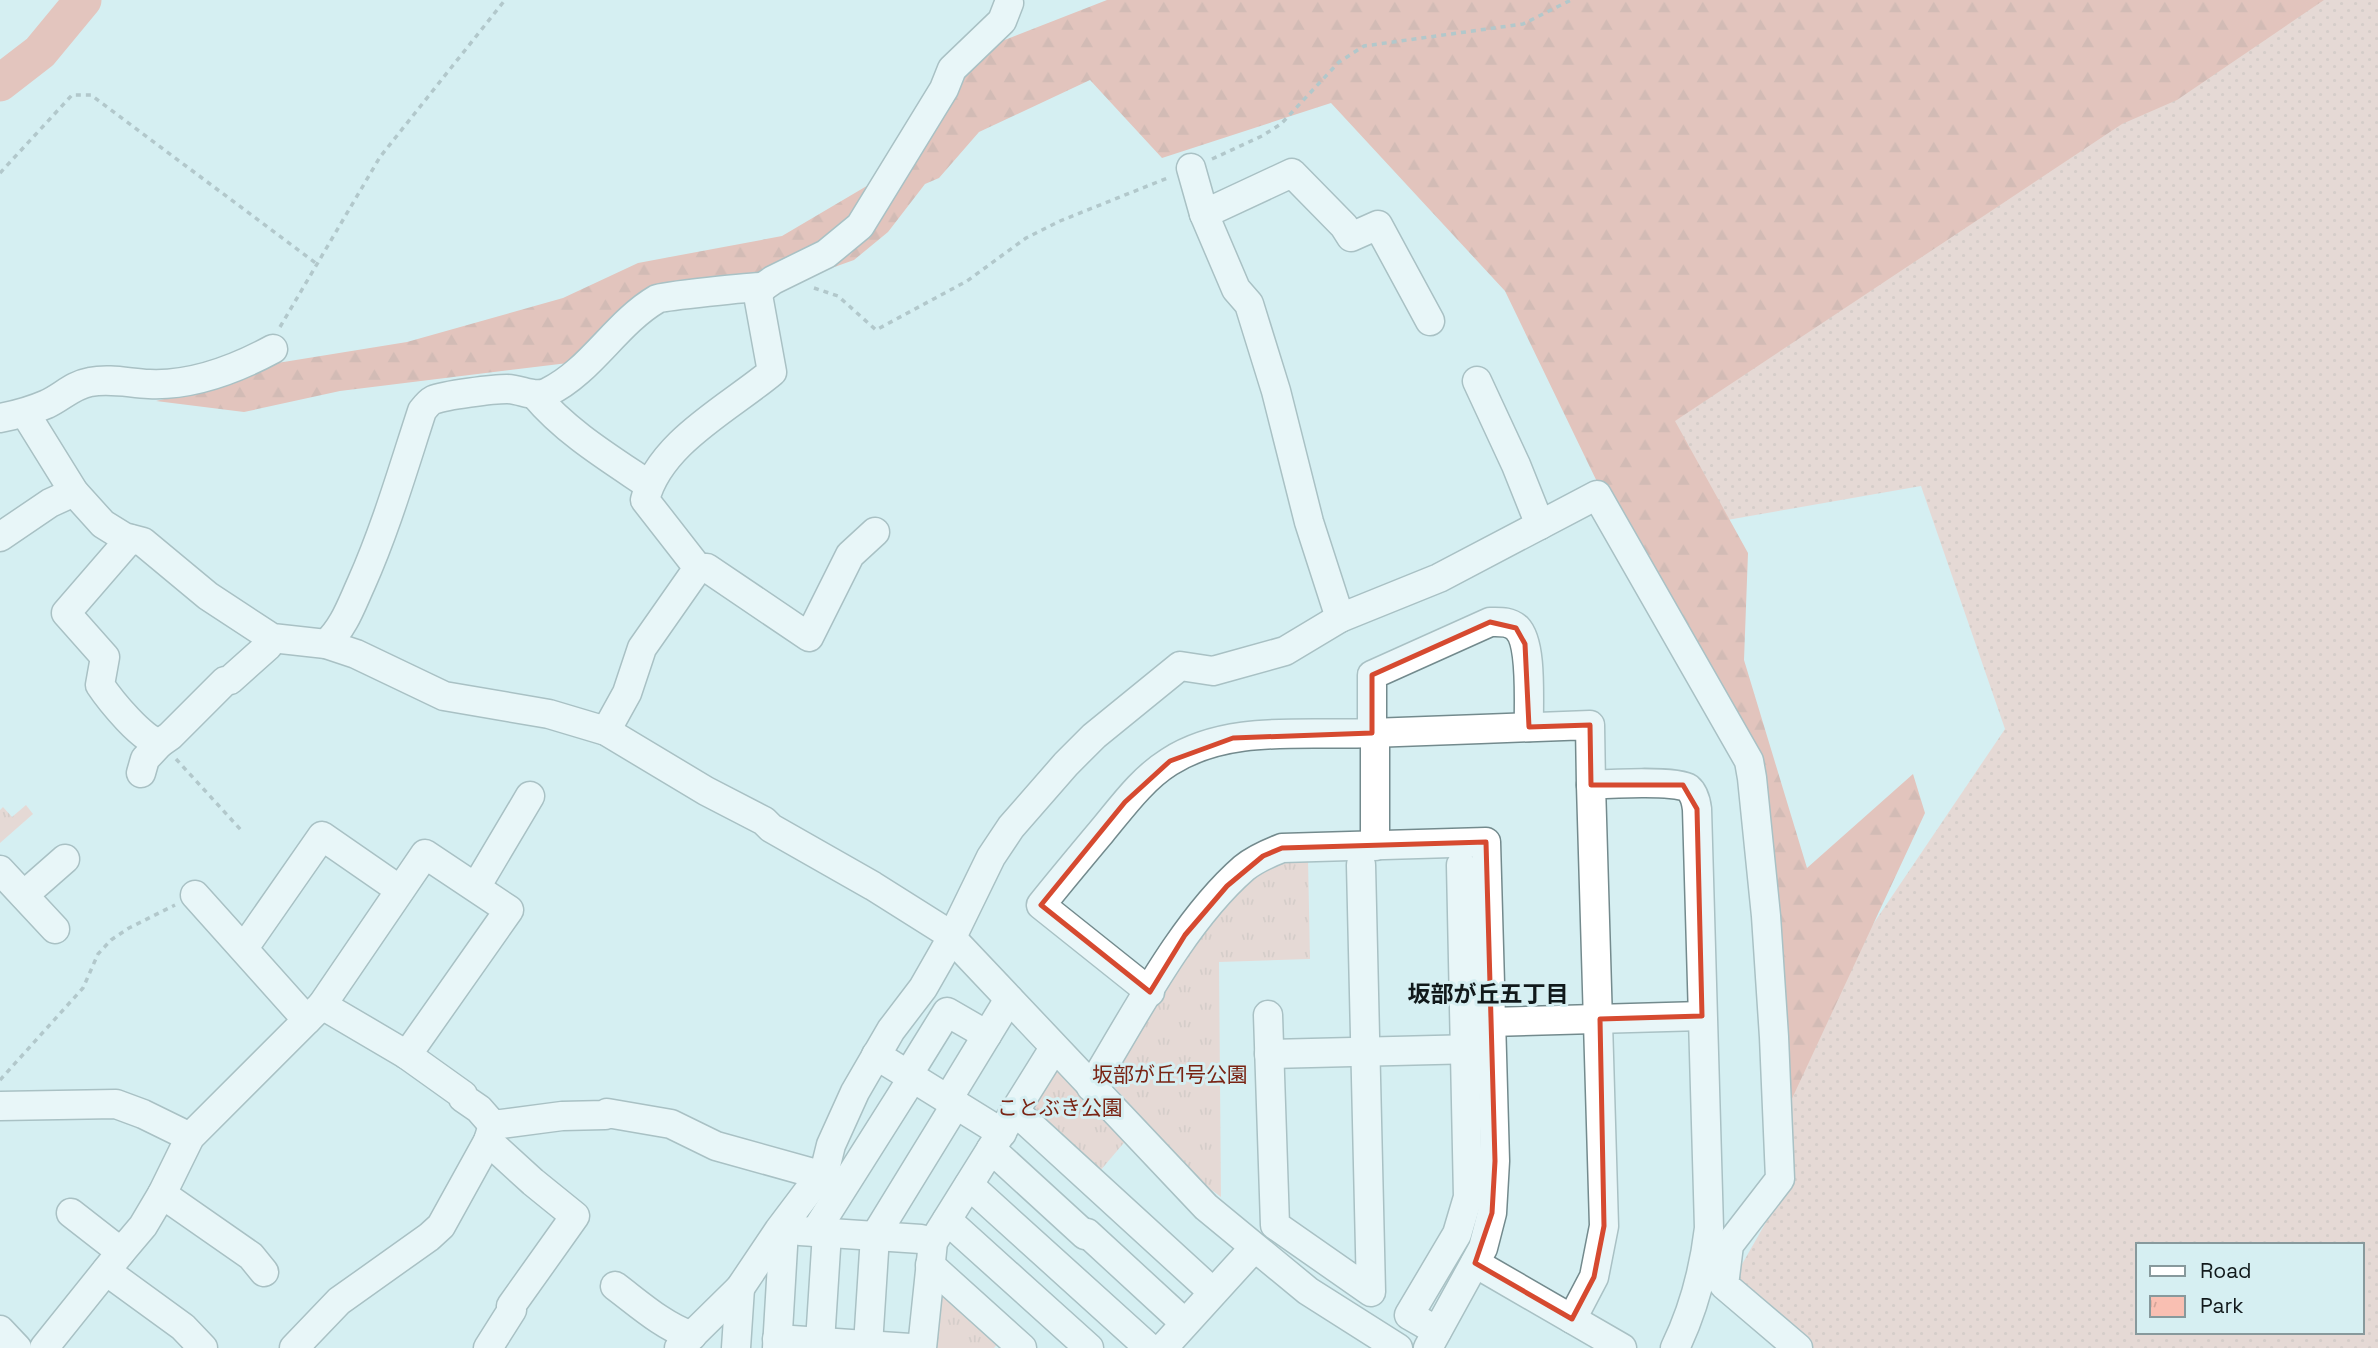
<svg xmlns="http://www.w3.org/2000/svg" width="2378" height="1348" viewBox="0 0 2378 1348" font-family="'Space Grotesk','Noto Sans JP',sans-serif">
	<style>
		.grass { fill: url(#grass-dots); fill-rule: evenodd }
		.forest { fill: url(#forest-firs) }
		.park { fill: url(#park-tufts) }
		.lines { fill: none; stroke-linecap: round; stroke-linejoin: round }
		.river { stroke: #f3937e; stroke-width: 37 }
		.minor-casing { stroke: #738a8d; stroke-width: 31 }
		.path { stroke: #87999c; stroke-width: 3.5; stroke-dasharray: 5 5; stroke-linecap: butt }
		.minor { stroke: #fff; stroke-width: 28 }
		.marked { fill: none; stroke: #d64a30; stroke-width: 5; stroke-linejoin: round }
		.labels { text-anchor: middle; stroke-width: 6; stroke-linejoin: round; paint-order: stroke }
		.park-label { font-size: 21px; fill: #792414; stroke: #d6eff2 }
		.neighbourhood-label { font-size: 23px; font-weight: bold; fill: #11191b; stroke: #d6eff2 }
	</style>
	<defs>
		<pattern id="grass-dots" width="8" height="8" patternUnits="userSpaceOnUse" patternTransform="scale(1.75)"><rect width="8" height="8" fill="#f9bfb2"/><path d="M2 2h.1M6 6h.1" fill="none" stroke="#d4a498" stroke-width="1.8" stroke-linecap="round"/></pattern>
		<pattern id="forest-firs" width="22" height="20" patternUnits="userSpaceOnUse" patternTransform="scale(1.75)"><rect width="22" height="20" fill="#f1917c"/><path d="M5 1l3.5 6h-7zM16 11l3.5 6h-7z" fill="#ce7c6b"/></pattern>
		<pattern id="park-tufts" width="24" height="20" patternUnits="userSpaceOnUse" patternTransform="scale(1.75)"><rect width="24" height="20" fill="#f9bfb2"/><path d="M3 7l-1-3M5 7V3M7 7l1-3M15 17l-1-3M17 17v-4M19 17l1-3" fill="none" stroke="#d4a498"/></pattern>
	</defs>
	<rect width="100%" height="100%" fill="#d6eff2"/>
	<path class="grass" d="M2248,0H2378V1348H1792L1725,1294L1785,1189L1784,1056L2005,729L1921,486L1710,523L1664,423ZM2138,1245H2362V1332H2138Z"/>
	<polygon class="forest" points="1107,0 2324,0 2177,100 2122,124 1675,421 1748,553 1744,660 1807,868 1913,774 1925,813 1789,1105 1759,801 1601,490 1505,291 1331,103 1162,158 1090,80 979,132 939,178 925,184 888,232 854,260 826,270 660,292 568,363 340,391 244,412 156,401 181,395 265,365 407,342 563,298 638,263 782,236 882,177 984,48"/>
	<g class="park">
		<polygon points="26,805 33,814 0,843 0,810 3,807 12,817"/>
		<polygon points="1308,859 1310,959 1219,962 1221,1197 1197,1179 1108,1080 1193,942 1251,875 1284,860"/>
		<polygon points="1054,1064 1128,1138 1094,1178 1022,1113"/>
		<polygon points="936,1282 1003,1338 994,1348 931,1348"/>
	</g>
	<g class="lines">
		<polyline class="river" points="0,83 40,52 83,0"/>
		<defs>
			<g id="minor">
				<polyline points="1191,168 1204,214 1236,289 1249,304 1276,391 1309,522 1340,618"/>
				<polyline points="1204,214 1292,173 1344,226 1351,237 1378,225 1430,321"/>
				<polyline points="1477,381 1516,465 1540,525"/>
				<path d="M535,395C566,432 609,458 649,485"/>
				<polyline points="25,413 74,492 103,524 124,537 143,542 208,596 272,638 326,644 356,654 444,696 549,714 606,731 706,791 764,821 771,828 873,886 946,932 1206,1207 1308,1291 1398,1348"/>
				<path d="M0,418C16,415 31,411 47,404C62,397 73,385 90,382C110,378 129,383 149,384C192,386 236,369 273,349"/>
				<polyline points="0,537 50,503 74,492"/>
				<path d="M130,539L66,613L105,657L100,685C110,700 143,741 160,743L170,736L225,681L230,680L268,646L272,638"/>
				<polyline points="698,568 707,568 809,637 850,555 875,532"/>
				<path d="M326,644C344,627 351,606 361,584C386,528 403,469 422,411C425,407 429,402 433,400C445,395 494,389 507,389C521,389 535,399 548,392C591,371 616,323 657,299C664,296 751,287 763,287"/>
				<path d="M606,731L627,693L642,648L698,568L645,500C659,443 729,408 772,372L758,295L763,287L773,280L826,254L860,226L944,89L952,69L1002,21L1009,3"/>
				<path d="M1372,733V675L1490,622C1500,622 1509,621 1517,628C1533,644 1528,704 1529,727"/>
				<polyline points="1375,733 1375,846"/>
				<polyline points="141,773 145,759 160,743"/>
				<polyline points="0,870 55,929"/>
				<polyline points="476,887 530,796"/>
				<polyline points="24,895 65,859"/>
				<polyline points="195,895 307,1020"/>
				<polyline points="244,948 322,836 400,890"/>
				<path d="M1150,992L1041,905C1061,880 1082,855 1102,831C1122,807 1142,779 1169,762C1228,724 1304,736 1371,733C1444,731 1517,727 1590,725L1591,785C1608,784 1677,780 1688,788C1694,793 1696,801 1697,809L1709,1228C1704,1270 1694,1309 1675,1348"/>
				<polyline points="322,1005 425,854 509,910 407,1055"/>
				<polyline points="1268,1015 1275,1225 1371,1292 1361,865"/>
				<polyline points="1491,1022 1702,1016"/>
				<polyline points="1269,1054 1476,1049"/>
				<polyline points="876,1055 1002,1133"/>
				<polyline points="908,1075 947,1012 987,1035"/>
				<path d="M1091,1087C1134,1017 1182,922 1244,868C1255,859 1269,853 1282,848L1486,842L1495,1161L1492,1213L1483,1248L1428,1348"/>
				<polyline points="948,1099 1009,999"/>
				<polyline points="0,1106 116,1104 143,1114 190,1137"/>
				<polyline points="1015,1111 1204,1284"/>
				<polyline points="488,1141 533,1182 575,1216 511,1306 512,1310 488,1348"/>
				<polyline points="991,1149 1085,1235"/>
				<polyline points="969,1185 1148,1347"/>
				<polyline points="162,1194 190,1137 322,1005 407,1055 463,1095 463,1098 479,1109 493,1125 562,1116 605,1115 607,1113 671,1124 716,1146 820,1175"/>
				<polyline points="71,1213 121,1252"/>
				<polyline points="947,1220 1089,1348"/>
				<polyline points="800,1231 921,1239 933,1242"/>
				<polyline points="815,1232 913,1077"/>
				<polyline points="1087,1233 1176,1315"/>
				<polyline points="1475,1263 1622,1348"/>
				<polyline points="930,1265 1022,1348"/>
				<polyline points="106,1271 183,1327 203,1348"/>
				<path d="M615,1286C639,1304 663,1326 692,1336"/>
				<polyline points="1572,1319 1594,1277 1604,1226 1591,785"/>
				<polyline points="0,1330 17,1348"/>
				<polyline points="1437,1331 1409,1315 1457,1234 1468,1197 1461,865"/>
				<polyline points="777,1339 910,1348"/>
				<polyline points="820,1342 827,1233"/>
				<polyline points="868,1345 875,1236 956,1104"/>
				<polyline points="44,1348 121,1252 143,1226 162,1194 251,1256 264,1272"/>
				<polyline points="294,1348 339,1301 429,1237 441,1226 488,1141 493,1125"/>
				<polyline points="679,1348 740,1288 779,1230 825,1169 831,1145 855,1092 891,1030 923,988 951,939 991,857 1011,827 1066,764 1094,736 1180,666 1213,671 1285,651 1340,618 1439,578 1597,495 1749,761 1752,778 1766,916 1774,1037 1780,1179 1729,1245 1724,1285 1798,1348"/>
				<polyline points="736,1348 740,1288"/>
				<polyline points="777,1348 784,1230"/>
				<polyline points="922,1348 933,1242 1054,1048"/>
				<polyline points="1163,1348 1254,1248"/>
			</g>
		</defs>
		<use href="#minor" class="minor-casing"/>
		<g class="path">
			<polyline points="1212,159 1262,136 1281,124 1339,62 1364,46 1523,24 1571,0"/>
			<polyline points="0,173 72,95 91,95 317,264"/>
			<polyline points="814,288 838,296 876,330 967,281 1026,238 1060,221 1170,177"/>
			<polyline points="280,327 380,157 505,0"/>
			<polyline points="176,759 241,830"/>
			<polyline points="0,1080 83,988 98,954 111,940 129,928 175,905"/>
		</g>
		<use href="#minor" class="minor"/>
	</g>
	<path d="M0 0H2378V1348H0ZM1490,622L1516,628L1525,644L1529,727L1590,725L1591,785H1683L1697,809L1702,1016L1600,1019L1604,1226L1594,1277L1572,1319L1475,1263L1492,1213L1495,1161L1486,842L1282,848L1263,856L1227,886L1185,935L1150,992L1041,905L1125,802L1170,761L1233,738L1372,733V675Z" fill="#d6eff2" fill-opacity=".55" fill-rule="evenodd"/>
	<path class="marked" d="M1490,622L1516,628L1525,644L1529,727L1590,725L1591,785H1683L1697,809L1702,1016L1600,1019L1604,1226L1594,1277L1572,1319L1475,1263L1492,1213L1495,1161L1486,842L1282,848L1263,856L1227,886L1185,935L1150,992L1041,905L1125,802L1170,761L1233,738L1372,733V675Z"/>
	<g class="labels">
		<g class="park-label">
			<text x="1170" y="1082">坂部が丘1号公園</text>
			<text x="1060" y="1115">ことぶき公園</text>
		</g>
		<g class="neighbourhood-label">
			<text x="1488" y="1002">坂部が丘五丁目</text>
		</g>
	</g>
	<rect x="2136" y="1243" width="228" height="91" fill="#d6eff2" stroke="#87999c" stroke-width="2"/>
	<rect x="2150" y="1266" width="35" height="10" fill="#ffffff" stroke="#87999c" stroke-width="2"/>
	<text x="2200" y="1278" font-size="21" fill="#11191b">Road</text>
	<rect x="2150" y="1296" width="35" height="21" fill="url(#park-tufts)" stroke="#87999c" stroke-width="2"/>
	<text x="2200" y="1313" font-size="21" fill="#11191b">Park</text>
</svg>
